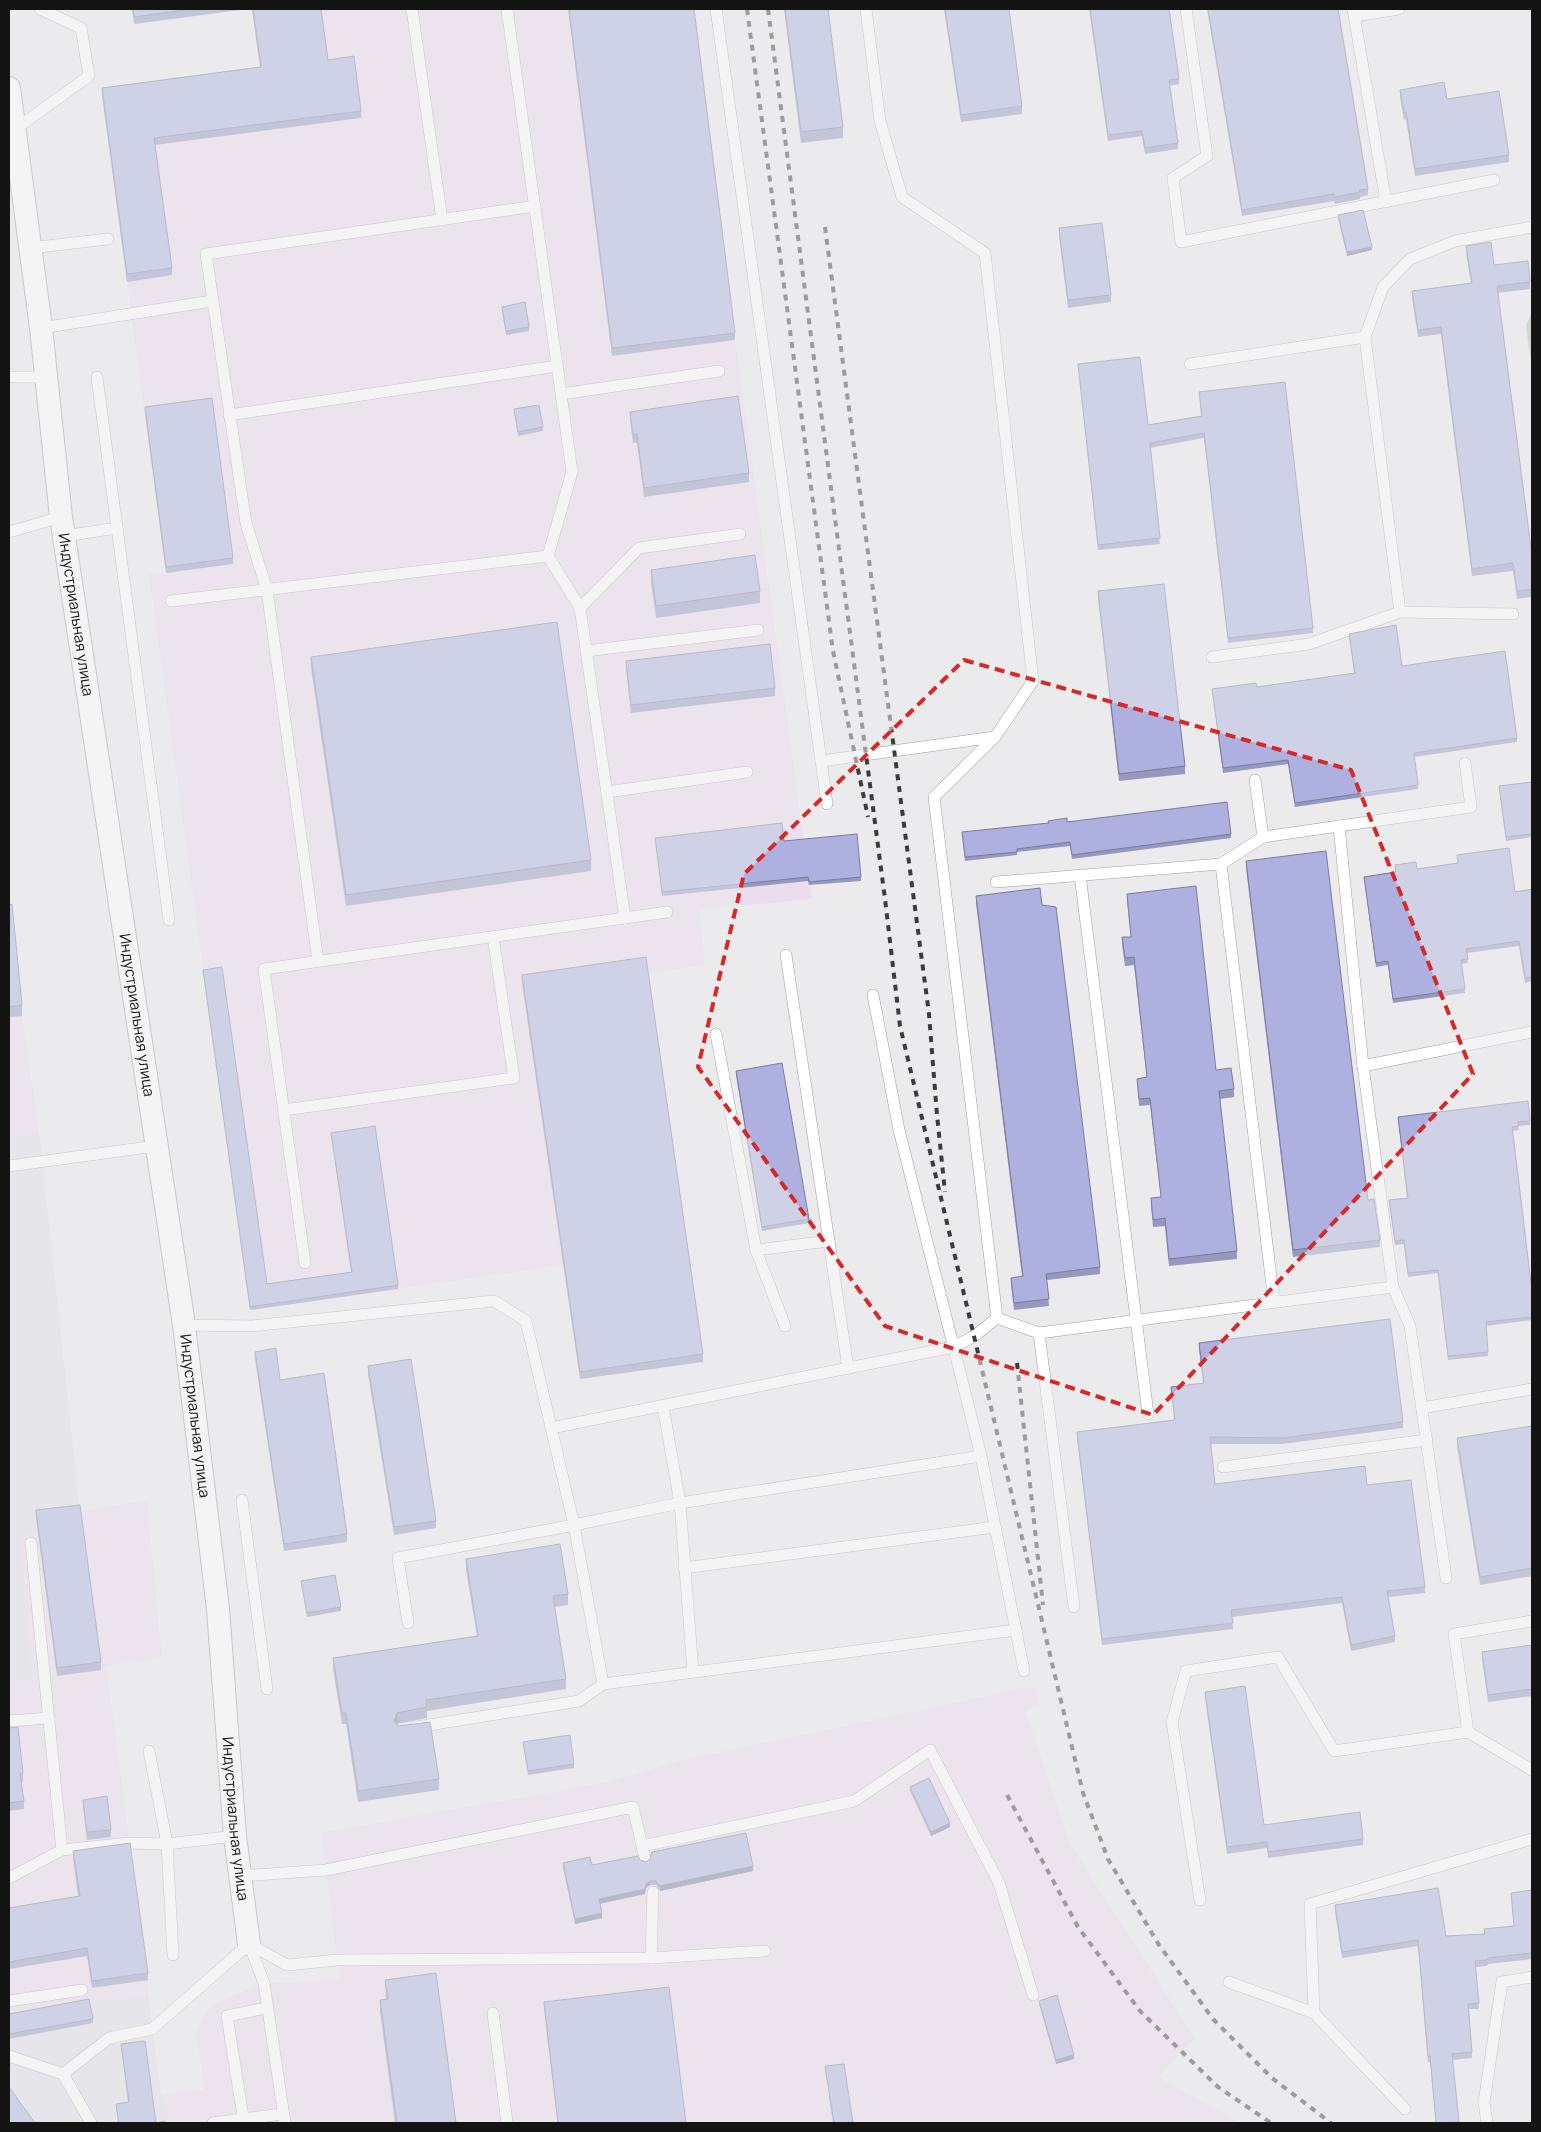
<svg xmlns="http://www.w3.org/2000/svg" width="1541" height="2132" viewBox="0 0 1541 2132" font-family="Manrope,sans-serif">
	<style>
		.built { fill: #dddee7 }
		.industrial { fill: #ebdcee }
		.green { fill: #acc0a2 }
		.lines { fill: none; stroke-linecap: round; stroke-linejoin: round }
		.service-casing { stroke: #9e9ea0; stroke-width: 12 }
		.minor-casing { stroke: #9e9ea0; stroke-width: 24 }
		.service { stroke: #fff; stroke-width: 11 }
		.minor { stroke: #fff; stroke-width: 22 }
		.rail { stroke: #3c3c3d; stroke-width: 4; stroke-dasharray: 6 6; stroke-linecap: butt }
		.wall { fill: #9698c0 }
		.shaded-wall { fill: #7a7c9c }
		.building { fill: #aeb1df; stroke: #7a7c9c }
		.marked { fill: none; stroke: #d62828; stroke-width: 4; stroke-dasharray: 10 6; stroke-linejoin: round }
		.labels { text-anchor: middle; stroke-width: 4; stroke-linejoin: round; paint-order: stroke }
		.street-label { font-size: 15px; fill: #141415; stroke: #fff }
	</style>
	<rect width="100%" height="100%" fill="#ebebed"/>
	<g class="built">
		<polygon points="39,1133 80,1512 36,1518 38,1532 21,1534 32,1679 9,1682 9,1136"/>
		<polygon points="148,1994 161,2094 171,2123 9,2123 9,2015"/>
	</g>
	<g class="industrial">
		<polygon points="252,9 693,9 735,340 812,899 699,909 705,965 647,974 703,1362 580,1379 563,1265 250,1310 149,574 166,573 102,95 261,74"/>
		<polygon points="9,895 22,1016 39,1133 9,1136"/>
		<polygon points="147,1500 162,1658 106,1666 148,1980 148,1994 9,2015 9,1682 32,1679 21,1534 38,1532 36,1518"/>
		<polygon points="1034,1686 1040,1706 1025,1710 1070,1844 1195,2038 1158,2077 1241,2123 171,2123 161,2094 204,2090 196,2029 211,2005 264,1983 340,1980 321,1833 607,1782 688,1759"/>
	</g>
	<polygon class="green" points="1532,312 1532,368 1526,326"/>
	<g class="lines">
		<defs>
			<g id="service">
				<polyline points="412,9 442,220"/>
				<polyline points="716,9 827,804"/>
				<polyline points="866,9 880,121 902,197 985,253 1033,681 995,737 934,797 997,1318 1039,1333 1393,1287"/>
				<polyline points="1186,9 1207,156 1173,178 1181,242 1494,180"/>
				<polyline points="1353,9 1386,202"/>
				<polyline points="1355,16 1399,9"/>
				<polyline points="14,130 89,76 81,28 40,9"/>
				<polyline points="30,248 108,239"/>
				<polyline points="41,328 212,301"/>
				<polyline points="1190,364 1365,337"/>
				<polyline points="9,377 47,377"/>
				<polyline points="97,377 169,920"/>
				<polyline points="561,394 719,371"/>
				<polyline points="229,415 557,366"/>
				<polyline points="9,532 61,517"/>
				<polyline points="64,536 117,528"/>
				<polyline points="548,556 580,608 625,918"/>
				<polyline points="171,601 548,556 572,472 507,9"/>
				<polyline points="580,608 639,548 740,534"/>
				<polyline points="1400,612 1513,614"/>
				<polyline points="586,651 758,630"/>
				<polyline points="1212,657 1309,644 1400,612 1365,337 1383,287 1410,259 1455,241 1532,227"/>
				<polyline points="821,761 995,737"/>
				<polyline points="1255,780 1263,837"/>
				<polyline points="607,792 747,772"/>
				<polyline points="1339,826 1363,1066 1393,1287 1410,1326 1446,1578"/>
				<polyline points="1221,864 1274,1302"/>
				<polyline points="1080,875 1148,1414"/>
				<polyline points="996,882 1221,864 1263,837 1471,807 1465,763"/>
				<polyline points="786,955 848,1368"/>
				<polyline points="318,961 267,590 246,523 206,254 535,206"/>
				<polyline points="873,995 899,1130 981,1456 1024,1671"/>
				<polyline points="716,1034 756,1250 785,1326"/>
				<polyline points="1363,1066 1532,1032"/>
				<polyline points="284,1110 514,1078 493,937"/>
				<polyline points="9,1166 156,1146"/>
				<polyline points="756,1250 829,1241"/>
				<polyline points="305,1263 264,969 667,912"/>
				<polyline points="184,1325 252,1326 494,1301 526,1321 574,1525 603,1684"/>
				<polyline points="1039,1333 1074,1607"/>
				<polyline points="663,1406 680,1503 693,1672"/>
				<polyline points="1422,1408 1532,1389"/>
				<polyline points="551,1428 953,1347 973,1337 997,1318"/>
				<polyline points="1223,1467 1427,1440"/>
				<polyline points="242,1500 267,1689"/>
				<polyline points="31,1543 62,1850"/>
				<polyline points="684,1568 995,1527"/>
				<polyline points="408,1623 398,1558 574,1525 680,1503 981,1456"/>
				<polyline points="9,1721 49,1718"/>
				<polyline points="416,1727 579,1701 603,1684 1016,1630"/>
				<polyline points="1468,1732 1454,1634 1532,1621"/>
				<polyline points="149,1751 167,1844 173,1955"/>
				<polyline points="642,1846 854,1801 930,1750 999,1883 1033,1995"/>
				<polyline points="240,1876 326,1870 633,1807 645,1859"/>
				<polyline points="9,1878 62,1850 129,1843 167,1844 235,1836"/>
				<polyline points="1200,1900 1172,1722 1186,1671 1278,1657 1334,1751 1468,1732 1532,1770"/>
				<polyline points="249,1944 287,1965 337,1960 651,1958 765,1951"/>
				<polyline points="249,1944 264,1983 285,2123"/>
				<polyline points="651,1958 653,1892"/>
				<polyline points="1229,1982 1314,2013 1405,2109"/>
				<polyline points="9,2001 82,1990"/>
				<polyline points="493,2013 507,2123"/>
				<polyline points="1314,2013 1310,1904 1532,1839"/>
				<polyline points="9,2056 63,2074 91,2123"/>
				<polyline points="63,2074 109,2038 152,2029 249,1944"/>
				<polyline points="213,2123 282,2114"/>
				<polyline points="244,2123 227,2016 266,2008"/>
				<polyline points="1487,2123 1484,2102 1502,1982 1532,1977"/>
			</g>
			<g id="minor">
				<path id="s1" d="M9,88L41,328L61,517L184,1325L218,1609L235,1836L249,1944"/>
			</g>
		</defs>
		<use href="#service" class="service-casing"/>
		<use href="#minor" class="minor-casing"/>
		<use href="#service" class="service"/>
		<use href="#minor" class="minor"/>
		<g class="rail">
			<polyline points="747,9 833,651 868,817"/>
			<polyline points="768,9 885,899 900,1026 1083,1793 1108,1859 1159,1945 1213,2019 1272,2078 1331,2123"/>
			<polyline points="825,227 929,1014 937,1115 945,1192"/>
			<polyline points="1017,1363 1043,1605"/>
			<polyline points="1007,1795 1078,1927 1140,2011 1218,2087 1271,2123"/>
		</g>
	</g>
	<g class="wall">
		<polygon points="132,9 248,9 134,24"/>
		<polygon points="252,9 321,9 328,60 361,111 361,118 155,145 172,268 172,275 127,282 102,95 102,88 260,67"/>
		<polygon points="568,9 694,9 735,333 735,340 612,356"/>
		<polygon points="784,9 828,9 843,127 843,138 801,143"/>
		<polygon points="944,9 1009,9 1022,106 1022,114 961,122"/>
		<polygon points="1089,9 1169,9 1179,79 1179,84 1169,86 1178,143 1178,149 1145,154 1142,136 1108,141"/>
		<polygon points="1207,9 1338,9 1368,189 1368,195 1360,197 1360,199 1335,204 1334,201 1242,216"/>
		<polygon points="1400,90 1509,155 1509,162 1415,176 1406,119 1404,120 1400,97"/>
		<polygon points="1338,215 1372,250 1347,256 1338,218"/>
		<polygon points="1059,228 1111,295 1111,302 1068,308 1059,236"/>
		<polygon points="1466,246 1494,265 1530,282 1530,289 1498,293 1532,556 1532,597 1517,599 1513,571 1472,576 1441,334 1418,337 1412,298 1412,291 1471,283 1466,253"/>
		<polygon points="502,307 529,327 529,331 506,335 502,311"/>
		<polygon points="1078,364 1148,425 1201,416 1199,392 1313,628 1313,633 1228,643 1204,438 1150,448 1160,544 1098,550"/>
		<polygon points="145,407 233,558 233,564 166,573 145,413"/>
		<polygon points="514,409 543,427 543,431 518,436"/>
		<polygon points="630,412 749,473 749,482 644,497 637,443 633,443 630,420"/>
		<polygon points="651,570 760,591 760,603 656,618 651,582"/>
		<polygon points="1098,591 1185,766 1185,774 1119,781 1098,599"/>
		<polygon points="1349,634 1402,666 1517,738 1517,742 1414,757 1418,789 1295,807 1288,764 1223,773 1212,689 1257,687 1354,673"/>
		<polygon points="311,657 591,860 591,871 346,906 311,668"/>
		<polygon points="626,661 775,688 775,696 631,713 626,669"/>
		<polygon points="1532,782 1532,837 1506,841 1499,786"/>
		<polygon points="1067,822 1231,834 1231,838 1072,859 1070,846 1017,852 1017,855 965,861 962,832"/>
		<polygon points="655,838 784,841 861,877 861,881 809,885 808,881 662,896"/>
		<polygon points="1457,855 1515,892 1532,889 1532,981 1525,983 1519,946 1467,953 1468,963 1462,964 1465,993 1393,1003 1388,965 1376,967 1364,877 1395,872 1395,865 1417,869 1458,863"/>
		<polygon points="1246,861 1368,1200 1380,1240 1380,1247 1293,1257 1246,868"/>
		<polygon points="1127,894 1216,1070 1234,1089 1234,1097 1220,1099 1237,1251 1237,1259 1169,1266 1165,1226 1153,1227 1151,1206 1151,1198 1161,1197 1150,1105 1139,1106 1137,1079 1147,1078 1134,965 1125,966 1122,945 1122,937 1131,937 1127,901"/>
		<polygon points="976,896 1042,905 1100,1267 1100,1274 1047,1280 1049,1306 1014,1310 1011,1285 1011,1278 1022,1276 976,903"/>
		<polygon points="9,905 22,1005 22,1016 9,1017"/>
		<polygon points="203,970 267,1284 351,1272 331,1133 398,1285 398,1289 250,1310"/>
		<polygon points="522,975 703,1354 703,1362 580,1379 522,983"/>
		<polygon points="736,1071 809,1219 809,1223 762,1231 736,1075"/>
		<polygon points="1398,1117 1530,1121 1530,1125 1518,1126 1519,1130 1513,1131 1532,1291 1532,1320 1486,1326 1488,1356 1448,1360 1438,1273 1408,1277 1404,1244 1395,1245 1389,1200 1407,1198"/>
		<polygon points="1199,1343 1403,1422 1403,1428 1283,1444 1211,1444 1215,1484 1367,1485 1425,1587 1425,1593 1388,1597 1395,1636 1395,1642 1351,1651 1342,1603 1232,1617 1233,1629 1102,1645 1077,1438 1077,1432 1174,1420 1171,1387 1203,1383 1199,1349"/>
		<polygon points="255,1352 347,1534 347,1542 284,1551 255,1359"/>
		<polygon points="368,1366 436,1521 436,1528 394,1535 368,1374"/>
		<polygon points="1532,1426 1532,1576 1480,1585 1457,1446 1457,1438"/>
		<polygon points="36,1510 101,1662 101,1670 57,1676 36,1518"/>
		<polygon points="466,1559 568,1594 568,1605 554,1607 566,1679 566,1689 427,1711 427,1718 397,1724 439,1779 439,1790 358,1802 346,1724 342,1724 333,1669 333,1658 477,1636 466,1570"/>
		<polygon points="301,1581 341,1607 341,1611 307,1617"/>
		<polygon points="1532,1645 1532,1696 1488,1702 1482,1659 1482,1652"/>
		<polygon points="1205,1692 1264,1825 1363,1839 1363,1845 1268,1858 1267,1848 1227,1854 1205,1698"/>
		<polygon points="9,1728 23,1773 23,1782 21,1782 24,1801 24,1809 9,1811"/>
		<polygon points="523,1742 574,1764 574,1768 528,1775"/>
		<polygon points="910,1787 950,1827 931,1836 910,1791"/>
		<polygon points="83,1800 111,1830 111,1837 87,1840 83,1807"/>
		<polygon points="73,1851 148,1973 148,1980 92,1988 87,1956 9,1969 9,1908 78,1896 73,1859"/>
		<polygon points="640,1860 646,1862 753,1871 660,1891 656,1885 650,1885 646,1888 645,1894 600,1903 602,1918 575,1924 563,1868 563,1863 592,1865"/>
		<polygon points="1532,1890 1532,1959 1488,1964 1487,1966 1476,1967 1479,2009 1469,2009 1472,2058 1452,2060 1459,2123 1436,2123 1430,2062 1428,2062 1418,1946 1342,1958 1335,1911 1335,1905 1446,1936 1484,1934 1484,1929 1514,1926 1511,1893"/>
		<polygon points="385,1980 456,2123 395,2123 380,2011 380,2000 386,1999"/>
		<polygon points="1039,2001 1074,2059 1056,2064 1039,2004"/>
		<polygon points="544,2002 686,2123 558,2123 544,2010"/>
		<polygon points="9,2014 93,2019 93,2023 9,2039"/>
		<polygon points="121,2044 156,2123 165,2123 118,2123 116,2104 128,2102"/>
		<polygon points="825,2066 853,2123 833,2123"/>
	</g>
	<g class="shaded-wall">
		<polygon points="1372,247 1372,250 1347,256 1347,252"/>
		<polygon points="397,1713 397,1724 394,1721"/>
		<polygon points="950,1823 950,1827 931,1836 931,1832"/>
		<polygon points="753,1866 753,1871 660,1891 660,1886"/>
		<polygon points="650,1881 650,1885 646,1888 645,1894 599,1904 599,1899"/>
		<polygon points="602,1913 602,1918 575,1924 575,1919"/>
		<polygon points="1074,2055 1074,2059 1056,2064 1056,2060"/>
	</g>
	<g class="building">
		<polygon points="133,9 192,9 134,17"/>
		<polygon points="253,9 321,9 328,60 354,56 361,111 154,138 172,268 127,274 102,88 261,67"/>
		<polygon points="569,9 694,9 735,333 612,348"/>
		<polygon points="785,9 828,9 843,127 801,132"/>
		<polygon points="945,9 1009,9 1022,106 961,115"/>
		<polygon points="1090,9 1169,9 1179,79 1169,80 1178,143 1145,148 1142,131 1108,135"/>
		<polygon points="1208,9 1338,9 1368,189 1359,190 1360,192 1335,197 1334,194 1242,210"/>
		<polygon points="1444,82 1447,99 1499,91 1509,155 1415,169 1406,112 1404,113 1400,90"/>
		<polygon points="1363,210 1372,247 1347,252 1338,215"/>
		<polygon points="1102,223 1111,295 1068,300 1059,228"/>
		<polygon points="1491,242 1494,265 1528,261 1530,282 1497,286 1532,556 1532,589 1517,591 1513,563 1472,569 1441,327 1418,330 1412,291 1472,283 1466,246"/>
		<polygon points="525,302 529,327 506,331 502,307"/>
		<polygon points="1140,357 1148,425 1202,416 1199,392 1285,382 1313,628 1228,638 1204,433 1150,443 1160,538 1098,545 1078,364"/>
		<polygon points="738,396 749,473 644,488 637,434 633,435 630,412"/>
		<polygon points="212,398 233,558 166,567 145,407"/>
		<polygon points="539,405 543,427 518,432 514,409"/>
		<polygon points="755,555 760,591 656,606 651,570"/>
		<polygon points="1164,584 1185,766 1119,774 1098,591"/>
		<polygon points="557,622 591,860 346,895 311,657"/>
		<polygon points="1396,625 1402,666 1505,651 1517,738 1414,753 1418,785 1295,803 1288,760 1223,768 1212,689 1256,683 1257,687 1355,673 1349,634"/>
		<polygon points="770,644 775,688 631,705 626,661"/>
		<polygon points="1532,782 1532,834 1506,837 1499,786"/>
		<polygon points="1227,802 1231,834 1072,855 1070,842 1017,849 1017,852 965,857 962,832 1049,823 1048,821 1067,818 1067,822"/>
		<polygon points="782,823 784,841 857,834 861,877 809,882 808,877 662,892 655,838"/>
		<polygon points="1509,848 1515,892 1532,889 1532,977 1525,978 1519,941 1466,949 1468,959 1461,960 1465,989 1393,999 1388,961 1376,963 1364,877 1396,872 1395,865 1416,862 1417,869 1458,863 1457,855"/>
		<polygon points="1326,851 1368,1200 1374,1199 1380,1240 1293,1250 1246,861"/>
		<polygon points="1196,886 1216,1070 1231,1068 1234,1089 1219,1091 1237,1251 1169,1259 1165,1218 1153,1220 1151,1198 1161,1197 1150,1098 1139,1099 1137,1079 1147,1077 1134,957 1125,958 1122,937 1131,937 1127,894"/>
		<polygon points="1040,888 1042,905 1056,907 1100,1267 1046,1274 1049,1299 1014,1303 1011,1278 1023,1276 976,896"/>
		<polygon points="12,904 22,1005 9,1007 9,905"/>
		<polygon points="646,957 703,1354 580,1372 522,975"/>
		<polygon points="222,967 267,1284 352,1272 331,1133 375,1126 398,1285 250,1307 203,970"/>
		<polygon points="782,1063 809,1219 762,1227 736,1071"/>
		<polygon points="1528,1101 1530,1121 1518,1122 1519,1126 1512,1127 1532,1291 1532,1317 1486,1322 1488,1352 1448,1356 1438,1270 1408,1273 1404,1240 1395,1241 1389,1200 1408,1198 1398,1117"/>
		<polygon points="1390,1319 1403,1422 1283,1438 1210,1437 1215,1484 1365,1466 1367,1485 1411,1480 1425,1587 1387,1591 1395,1636 1351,1645 1342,1597 1231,1610 1233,1623 1102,1639 1077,1432 1175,1420 1171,1387 1204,1383 1199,1343"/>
		<polygon points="276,1348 280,1380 324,1373 347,1534 284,1544 255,1352"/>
		<polygon points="411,1359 436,1521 394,1527 368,1366"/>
		<polygon points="1532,1426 1532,1568 1480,1577 1457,1438"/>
		<polygon points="80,1505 101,1662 57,1668 36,1510"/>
		<polygon points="560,1544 568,1594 553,1596 566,1679 426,1700 427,1707 397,1713 394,1721 399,1726 430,1722 439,1779 358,1791 346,1713 342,1713 333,1658 478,1636 466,1559"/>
		<polygon points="335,1575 341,1607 307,1613 301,1581"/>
		<polygon points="1532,1645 1532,1689 1488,1695 1482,1652"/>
		<polygon points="1245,1686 1264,1825 1360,1812 1363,1839 1268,1852 1267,1842 1227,1847 1205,1692"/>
		<polygon points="18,1727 23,1773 20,1774 24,1801 9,1803 9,1728"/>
		<polygon points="570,1735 574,1764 528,1771 523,1742"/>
		<polygon points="929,1778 950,1823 931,1832 910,1787"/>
		<polygon points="107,1796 111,1830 87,1832 83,1800"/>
		<polygon points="746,1833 753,1866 660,1886 656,1881 650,1881 646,1884 645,1889 599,1899 602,1913 575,1919 563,1863 590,1857 592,1865 638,1856 640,1860 646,1862 650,1859 652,1852"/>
		<polygon points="130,1843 148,1973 92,1981 87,1948 9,1962 9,1908 80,1896 73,1851"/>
		<polygon points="1438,1888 1446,1936 1485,1934 1484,1929 1514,1926 1511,1893 1532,1890 1532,1953 1488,1958 1487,1960 1475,1961 1479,2003 1468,2004 1472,2052 1452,2054 1459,2122 1448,2123 1436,2123 1430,2056 1428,2056 1418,1940 1342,1952 1335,1905"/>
		<polygon points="436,1973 456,2123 397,2123 380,2000 388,1999 385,1980"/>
		<polygon points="669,1987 686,2123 558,2123 544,2002"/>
		<polygon points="1057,1995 1074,2055 1056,2060 1039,2001"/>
		<polygon points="89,1999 93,2019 9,2034 9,2014"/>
		<polygon points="145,2041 156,2123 165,2121 165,2123 119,2123 116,2104 129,2102 121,2044"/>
		<polygon points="844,2064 853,2123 834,2123 825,2066"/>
		<polygon points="9,2087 35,2123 9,2123"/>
	</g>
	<path d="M0 0H1541V2132H0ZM964,660L1351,770L1473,1074L1153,1415L885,1326L698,1067L744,874Z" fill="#ebebed" fill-opacity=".55" fill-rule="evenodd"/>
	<path class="marked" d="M964,660L1351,770L1473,1074L1153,1415L885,1326L698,1067L744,874Z"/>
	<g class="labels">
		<g class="street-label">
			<text dy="5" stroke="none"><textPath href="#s1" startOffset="531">Индустриальная улица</textPath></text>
			<text dy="5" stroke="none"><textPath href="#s1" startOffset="936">Индустриальная улица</textPath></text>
			<text dy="5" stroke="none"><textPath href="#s1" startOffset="1341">Индустриальная улица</textPath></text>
			<text dy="5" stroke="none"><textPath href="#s1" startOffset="1746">Индустриальная улица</textPath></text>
		</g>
	</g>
	<rect width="1541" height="2132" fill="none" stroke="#141415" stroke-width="20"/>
</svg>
